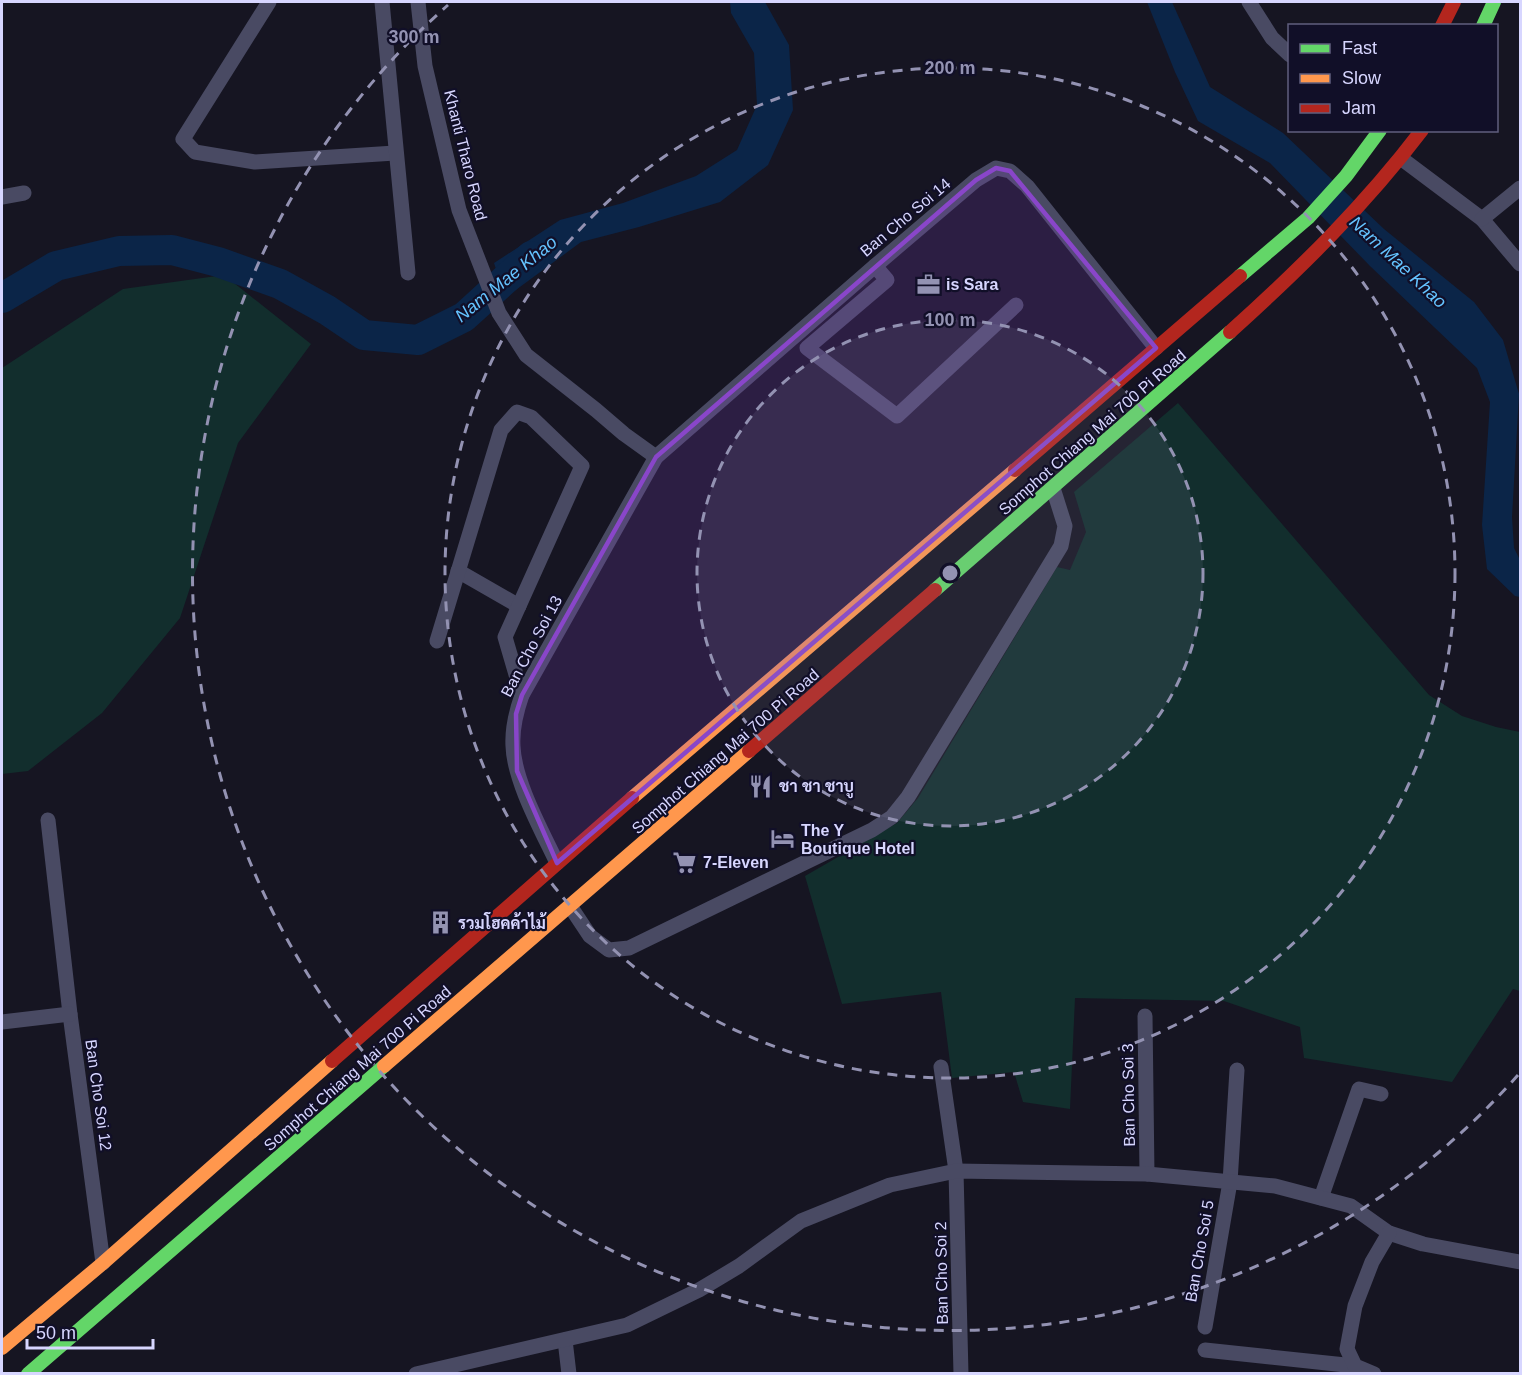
<svg xmlns="http://www.w3.org/2000/svg" width="1522" height="1375" viewBox="0 0 1522 1375" font-family="Helvetica,Sarabun,sans-serif">
	<style>
		.green { fill: #122e2d }
		.water { fill: #0b2548 }
		.lines { fill: none; stroke-linecap: round; stroke-linejoin: round }
		.river { stroke: #0b2548; stroke-width: 30 }
		.street { stroke: #494a63; stroke-width: 15 }
		.fast { stroke: #63d668; stroke-width: 14 }
		.slow { stroke: #ff974d; stroke-width: 14 }
		.jam { stroke: #b3261e; stroke-width: 14 }
		.marked { fill: #8946c9; fill-opacity: 0.2; stroke: #8946c9; stroke-width: 4.5; stroke-linejoin: round }
		.ring { fill: none; stroke: #9392b2; stroke-width: 3; stroke-dasharray: 10 8 }
		.labels { text-anchor: middle; stroke-width: 4.5; stroke-linejoin: round; paint-order: stroke }
		.street-label { font-size: 16px; fill: #d7d6ff; stroke: #110f28 }
		.poi-label { font-size: 16px; font-weight: bold; fill: #d7d6ff; stroke: #110f28; text-anchor: start }
		.water-label { font-size: 18px; font-style: italic; fill: #64c3ff; stroke: #110f28 }
		.centre { fill: #9392b2; stroke: #110f28; stroke-width: 3 }
		.ring-label { font-size: 18px; text-anchor: middle; font-weight: bold; fill: #9392b2; stroke: #110f28; stroke-width: 4.5; stroke-linejoin: round; paint-order: stroke }
	</style>
	<rect width="100%" height="100%" fill="#161522"/>
	<g class="green">
		<polygon points="224,275 311,344 238,443 180,618 102,713 28,771 2,774 2,368 123,289"/>
		<polygon points="1178,403 1429,695 1462,716 1496,727 1520,732 1520,991 1513,989 1452,1082 1304,1058 1300,1027 1224,1001 1075,998 1070,1109 1023,1102 1014,1072 952,1078 941,992 842,1004 805,876 897,823 918,798 1057,567 1070,570 1086,532 1074,492"/>
	</g>
	<g class="water">
		<polygon points="730,2 765,2 789,45 793,110 768,165 720,202 639,227 581,242 509,295 501,284 494,263 560,220 623,203 696,176 737,150 757,105 754,53 731,13"/>
		<polygon points="1147,2 1172,2 1210,87 1283,133 1384,229 1474,302 1503,340 1519,394 1512,517 1514,548 1520,560 1520,597 1515,596 1487,569 1482,525 1490,402 1477,368 1370,266 1270,163 1198,121 1175,72"/>
	</g>
	<g class="lines">
		<polyline class="river" points="2,298 56,266 119,251 172,250 218,262 280,284 327,310 364,335 418,340 464,317 531,256"/>
		<g class="street">
			<polyline points="269,2 183,139 195,152 255,162 395,153"/>
			<polyline points="382,2 408,273"/>
			<polyline points="418,2 425,66 459,210 499,313 526,355 596,410 624,434 656,457"/>
			<polyline points="1249,2 1272,38 1290,55"/>
			<polyline points="1402,159 1482,219 1520,264"/>
			<polyline points="2,197 24,193"/>
			<polyline points="1482,219 1520,188"/>
			<polyline points="875,266 887,280 807,348 897,416 1016,305"/>
			<polyline points="458,571 519,606"/>
			<polyline points="437,641 501,430 517,412 531,417 582,466 505,637 522,695"/>
			<polyline points="48,820 70,1014 103,1263"/>
			<path d="M557,863C542,831 514,781 513,746C512,729 516,712 522,695L656,457L875,266L976,180L996,168L1010,171L1027,186L1156,348"/>
			<polyline points="570,906 590,936 609,950 629,948 872,830 892,817 908,797 1061,546 1065,526 1053,488"/>
			<polyline points="1145,1016 1147,1174"/>
			<polyline points="2,1022 70,1014"/>
			<polyline points="941,1067 956,1171 961,1374"/>
			<polyline points="1321,1198 1359,1089 1381,1094"/>
			<polyline points="1205,1327 1230,1182 1237,1070"/>
			<polyline points="565,1340 569,1374"/>
			<polyline points="1205,1350 1355,1366"/>
			<polyline points="416,1374 627,1325 699,1290 739,1266 801,1221 890,1185 956,1171 1147,1174 1275,1186 1351,1206 1389,1233 1423,1244 1520,1262"/>
			<polyline points="1374,1374 1355,1366 1347,1349 1355,1306 1372,1262 1389,1233"/>
		</g>
		<g class="fast">
			<polyline points="1483,26 1494,2"/>
			<polyline points="1240,276 1308,218 1346,176 1380,130"/>
			<polyline points="935,590 1230,332"/>
			<polyline points="28,1374 384,1066"/>
		</g>
		<g class="slow">
			<polyline points="632,798 1015,470"/>
			<polyline points="384,1066 749,751"/>
			<polyline points="2,1348 103,1263 332,1061"/>
		</g>
		<g class="jam">
			<polyline points="1442,26 1454,2"/>
			<path d="M1230,332C1300,269 1365,205 1422,130"/>
			<polyline points="1015,470 1240,276"/>
			<polyline points="749,751 935,590"/>
			<polyline points="332,1061 632,798"/>
		</g>
	</g>
	<path class="marked" d="M996,168L1010,171L1156,348L557,863L517,771L516,714L522,695L656,457L976,180Z"/>
	<circle cx="950" cy="573" r="253" fill="#9392b2" fill-opacity=".12"/>
	<g class="ring">
		<circle cx="950" cy="573" r="253"/>
		<circle cx="950" cy="573" r="505"/>
		<path d="M1518 1075A758 758 0 1 1 448 5"/>
	</g>
	<defs>
		<symbol id="office-bare" viewBox="-9 -9 18 18"><path d="M-6-3h4V-5.5h4V-3h4V5H-6ZM-1-4.5V-3h2v-1.5ZM-6 0V1H6V0Z" fill="#9392b2" stroke="#110f28" stroke-width="2.5" paint-order="stroke"/></symbol>
		<symbol id="restaurant-bare" viewBox="-9 -9 18 18"><path d="M-5-6h1v4h1v-4h1v4h1v-4h1v5L-1.5 .5V6h-2V.5L-5-1ZM5-6V6H3V1.5H1.5Q1.5-4 5-6Z" fill="#9392b2" stroke="#110f28" stroke-width="2.5" paint-order="stroke"/></symbol>
		<symbol id="hotel-bare" viewBox="-9 -9 18 18"><path d="M-6-4.5h1.5V1H6V5H4.5V3h-9V5H-6ZM-4 0a1.8 1.8 0 1 1 3.6 0ZM.5 0V-2.5h3Q6-2.5 6 0Z" fill="#9392b2" stroke="#110f28" stroke-width="2.5" paint-order="stroke"/></symbol>
		<symbol id="supermarket-bare" viewBox="-9 -9 18 18"><path d="M-6-5.5h2.5l.6 2H6L4.5 2H-2.5L-4.4-4H-6ZM-1.5 3.2a1.3 1.3 0 1 0 .1 0ZM3 3.2a1.3 1.3 0 1 0 .1 0Z" fill="#9392b2" stroke="#110f28" stroke-width="2.5" paint-order="stroke"/></symbol>
		<symbol id="building-bare" viewBox="-9 -9 18 18"><path d="M-4-6H4V6H1V3H-1V6H-4ZM-2.5-4.3h1.7v1.8h-1.7ZM.8-4.3h1.7v1.8H.8ZM-2.5-1h1.7V.8h-1.7ZM.8-1h1.7V.8H.8Z" fill="#9392b2" stroke="#110f28" stroke-width="2.5" paint-order="stroke"/></symbol>
	</defs>
	<g fill-rule="evenodd">
		<use href="#office-bare" x="912" y="268" width="33" height="33"/>
		<use href="#restaurant-bare" x="744" y="770" width="33" height="33"/>
		<use href="#hotel-bare" x="766" y="822" width="33" height="33"/>
		<use href="#supermarket-bare" x="668" y="846" width="33" height="33"/>
		<use href="#building-bare" x="424" y="906" width="33" height="33"/>
	</g>
	<g class="labels">
		<g class="street-label">
			<text transform="translate(466 155) rotate(76)" y="6">Khanti Tharo Road</text>
			<text transform="translate(905 217) rotate(-40)" y="6">Ban Cho Soi 14</text>
			<text transform="translate(1092 432) rotate(-41)" y="6">Somphot Chiang Mai 700 Pi Road</text>
			<text transform="translate(531 646) rotate(-62)" y="6">Ban Cho Soi 13</text>
			<text transform="translate(725 751) rotate(-41)" y="6">Somphot Chiang Mai 700 Pi Road</text>
			<text transform="translate(357 1068) rotate(-41)" y="6">Somphot Chiang Mai 700 Pi Road</text>
			<text transform="translate(99 1095) rotate(82)" y="6">Ban Cho Soi 12</text>
			<text transform="translate(1128 1095) rotate(-91)" y="6">Ban Cho Soi 3</text>
			<text transform="translate(1199 1251) rotate(-80)" y="6">Ban Cho Soi 5</text>
			<text transform="translate(941 1273) rotate(-91)" y="6">Ban Cho Soi 2</text>
		</g>
		<g class="poi-label">
			<text x="946" y="290">is Sara</text>
			<text x="779" y="792">ชา ชา ชาบู</text>
			<text x="801" y="836">The Y<tspan x="801" dy="18">Boutique Hotel</tspan></text>
			<text x="703" y="868">7-Eleven</text>
			<text x="458" y="929">รวมโฮคค้าไม้</text>
		</g>
		<g class="water-label">
			<text transform="translate(1398 262) rotate(43)" y="6">Nam Mae Khao</text>
			<text transform="translate(506 279) rotate(-39)" y="6">Nam Mae Khao</text>
		</g>
	</g>
	<circle cx="950" cy="573" r="9" class="centre"/>
	<g class="ring-label">
		<text x="414" y="43">300 m</text>
		<text x="950" y="74">200 m</text>
		<text x="950" y="326">100 m</text>
	</g>
	<rect width="1522" height="1375" fill="none" stroke="#d7d6ff" stroke-width="6"/>
	<rect x="1288" y="24" width="210" height="108" fill="#110f28" stroke="#605f7e" stroke-width="1.5"/>
	<rect x="1300" y="44" width="30" height="9" fill="#63d668" stroke="#605f7e" stroke-width="1.5"/>
	<text x="1342" y="54" font-size="18" fill="#d7d6ff">Fast</text>
	<rect x="1300" y="74" width="30" height="9" fill="#ff974d" stroke="#605f7e" stroke-width="1.5"/>
	<text x="1342" y="84" font-size="18" fill="#d7d6ff">Slow</text>
	<rect x="1300" y="104" width="30" height="9" fill="#b3261e" stroke="#605f7e" stroke-width="1.5"/>
	<text x="1342" y="114" font-size="18" fill="#d7d6ff">Jam</text>
	<path d="M27 1339v9h126v-9" fill="none" stroke="#d7d6ff" stroke-width="3"/>
	<text x="36" y="1339" font-size="18" fill="#d7d6ff" stroke="#110f28" stroke-width="4.5" paint-order="stroke">50 m</text>
</svg>
